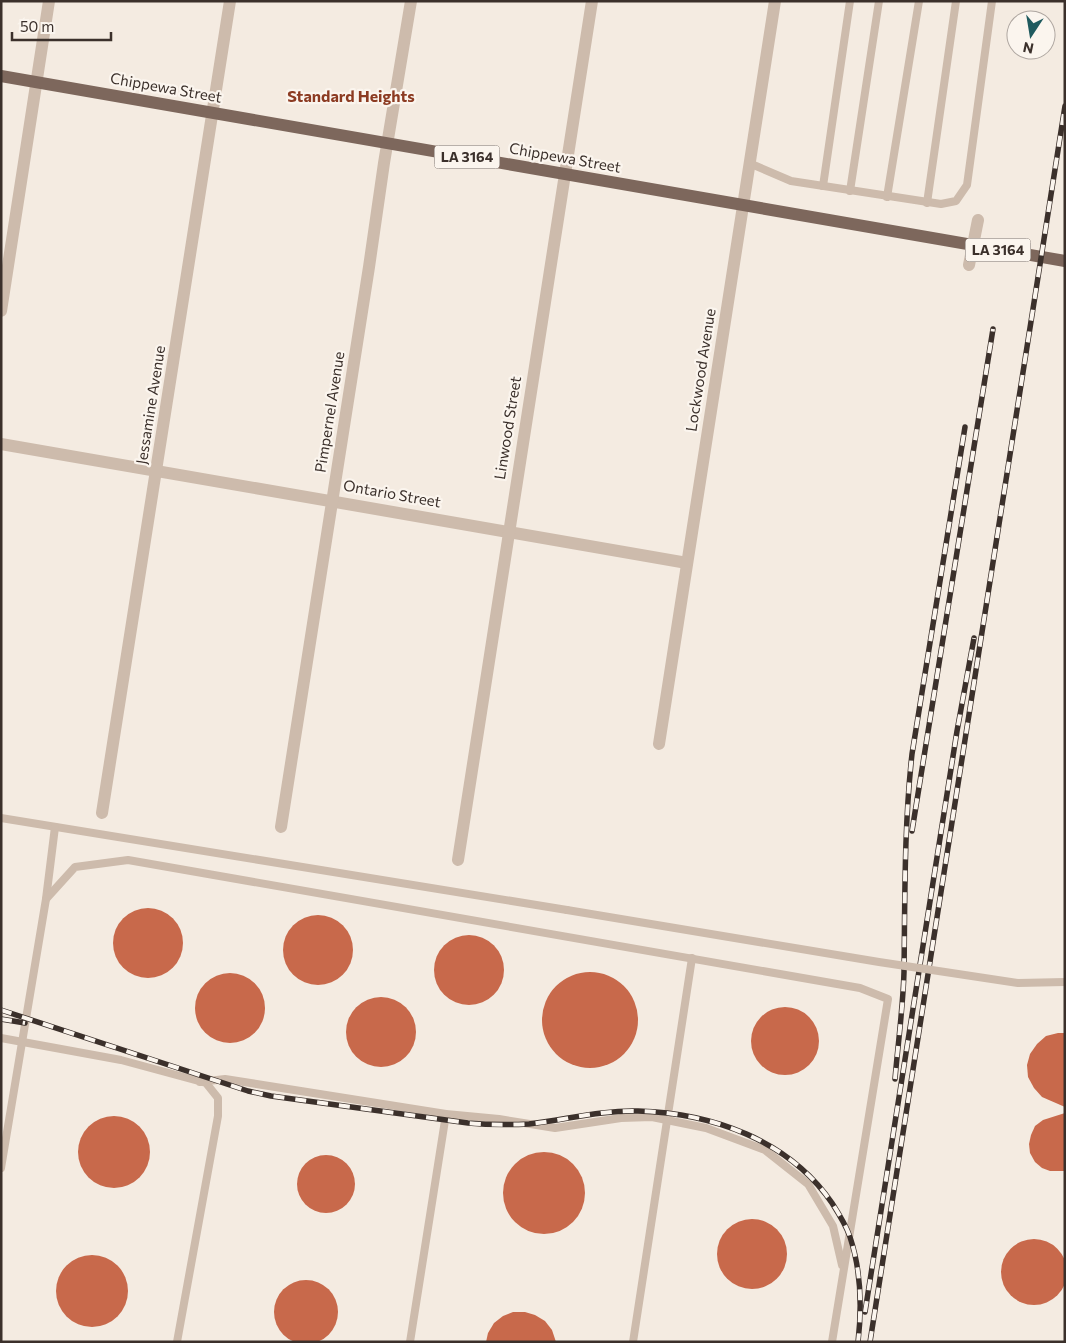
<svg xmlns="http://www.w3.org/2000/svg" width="1066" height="1343" viewBox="0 0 1066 1343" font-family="Commissioner,sans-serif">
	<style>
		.building { fill: #c8694b }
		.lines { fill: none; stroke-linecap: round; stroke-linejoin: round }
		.lane { stroke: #cdbbac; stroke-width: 8 }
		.street { stroke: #cdbbac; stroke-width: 12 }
		.primary { stroke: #7d675c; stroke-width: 12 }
		.rail-casing { stroke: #3b302b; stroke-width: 5.5 }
		.rail { stroke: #fbf5ee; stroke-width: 4; stroke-dasharray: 11; stroke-linecap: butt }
		.lane-bridge { stroke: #cdbbac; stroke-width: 8 }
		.street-bridge { stroke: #cdbbac; stroke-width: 12 }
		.labels { text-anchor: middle; stroke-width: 4.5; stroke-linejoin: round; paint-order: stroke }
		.shield { fill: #fbf5ee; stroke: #756b66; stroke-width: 1 }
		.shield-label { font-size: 14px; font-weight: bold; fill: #3b302b }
		.street-label { font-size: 15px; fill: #3b302b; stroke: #fbf5ee }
		.neighbourhood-label { font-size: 16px; font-weight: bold; fill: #8c3b22; stroke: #fbf5ee }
	</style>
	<rect width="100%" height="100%" fill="#f4ebe1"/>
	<g class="building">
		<circle cx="148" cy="943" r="35"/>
		<circle cx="318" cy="950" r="35"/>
		<circle cx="469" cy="970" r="35"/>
		<circle cx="590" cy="1020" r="48"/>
		<circle cx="230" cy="1008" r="35"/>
		<circle cx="381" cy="1032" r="35"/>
		<circle cx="785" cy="1041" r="34"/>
		<polygon points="1058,1033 1065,1033 1065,1107 1042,1097 1034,1088 1028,1077 1027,1065 1030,1054 1037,1044 1046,1036"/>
		<polygon points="1065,1113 1065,1171 1050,1171 1042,1168 1035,1162 1030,1153 1029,1144 1031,1135 1035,1126 1043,1120"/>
		<circle cx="114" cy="1152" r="36"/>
		<circle cx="544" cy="1193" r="41"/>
		<circle cx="326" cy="1184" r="29"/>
		<circle cx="752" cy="1254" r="35"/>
		<circle cx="1034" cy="1272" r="33"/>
		<circle cx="92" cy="1291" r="36"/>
		<circle cx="306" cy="1312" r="32"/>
		<polygon points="513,1312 525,1312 535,1315 545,1321 552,1330 556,1342 486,1342 488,1333 494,1323 503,1316"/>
	</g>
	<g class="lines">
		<g class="lane">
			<polyline points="749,163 791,181 941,204 956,201 967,185 992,1"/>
			<polyline points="823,186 850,1"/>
			<polyline points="850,191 879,1"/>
			<polyline points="887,197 919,1"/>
			<polyline points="927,203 956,1"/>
			<polyline points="1,818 567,910"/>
			<polyline points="46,899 55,827"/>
			<polyline points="1,1038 121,1060 206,1083 218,1098 218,1116 177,1342"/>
			<polyline points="200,1082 225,1079 446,1114 499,1119 555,1128 621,1118 652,1117 706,1128 765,1150 808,1184 833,1226 842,1265"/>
			<polyline points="1,1168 46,899 75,867 128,860 860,988 888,999 832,1342"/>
			<polyline points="410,1342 446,1114"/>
			<polyline points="633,1342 692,958"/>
		</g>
		<g class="street">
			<polyline points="1,311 49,1"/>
			<polyline points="1,444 687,563"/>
			<polyline points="659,744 775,1"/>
			<polyline points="102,813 230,1"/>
			<polyline points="281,827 369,267 384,163 411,1"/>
			<polyline points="458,860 592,1"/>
		</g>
		<polyline class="primary" points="1,76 1065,261"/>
		<defs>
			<g id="rail">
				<polyline points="912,831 993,329"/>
				<path d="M1,1010L248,1091L271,1096L468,1123C489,1125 508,1125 529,1124C565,1120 601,1110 638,1111C712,1113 789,1140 832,1203C839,1214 846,1225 850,1237C861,1270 862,1307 858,1342"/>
				<polyline points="1,1019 25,1023"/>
				<path d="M895,1079C898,1043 903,1008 904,972C905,899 904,827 912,754L965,427"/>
				<polyline points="865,1312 957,731 974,638"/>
				<polyline points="870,1342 1065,106"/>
			</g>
		</defs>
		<use href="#rail" class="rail-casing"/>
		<use href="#rail" class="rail"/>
		<polyline class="lane-bridge" points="567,910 879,962 1018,983 1065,982"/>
		<polyline class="street-bridge" points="969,265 978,220"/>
	</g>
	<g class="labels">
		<g class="shield">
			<rect x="434.5" y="145.5" width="65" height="23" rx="4"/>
			<rect x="965.5" y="238.5" width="65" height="23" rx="4"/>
		</g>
		<g class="shield-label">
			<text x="467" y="162">LA 3164</text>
			<text x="998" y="255">LA 3164</text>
		</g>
		<g class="street-label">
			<text transform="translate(166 88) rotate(10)" y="5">Chippewa Street</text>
			<text transform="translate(565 158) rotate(10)" y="5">Chippewa Street</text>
			<text transform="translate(701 370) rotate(-81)" y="5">Lockwood Avenue</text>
			<text transform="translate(151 405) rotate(-81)" y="5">Jessamine Avenue</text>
			<text transform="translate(330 412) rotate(-81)" y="5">Pimpernel Avenue</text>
			<text transform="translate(508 428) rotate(-81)" y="5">Linwood Street</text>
			<text transform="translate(392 494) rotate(10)" y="5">Ontario Street</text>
		</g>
		<g class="neighbourhood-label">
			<text x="351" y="102">Standard Heights</text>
		</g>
	</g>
	<rect width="1066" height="1343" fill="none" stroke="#3b302b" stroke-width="5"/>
	<g transform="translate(1031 35) rotate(192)"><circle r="24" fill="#fbf5ee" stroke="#aea6a0"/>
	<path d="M0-4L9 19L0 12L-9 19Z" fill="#1f5a5e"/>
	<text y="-8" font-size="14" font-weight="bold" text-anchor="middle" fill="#3b302b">N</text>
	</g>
	<path d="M12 32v8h99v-8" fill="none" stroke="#3b302b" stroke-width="2.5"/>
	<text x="20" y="32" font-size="15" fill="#3b302b" stroke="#fbf5ee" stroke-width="4" paint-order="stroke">50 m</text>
</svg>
